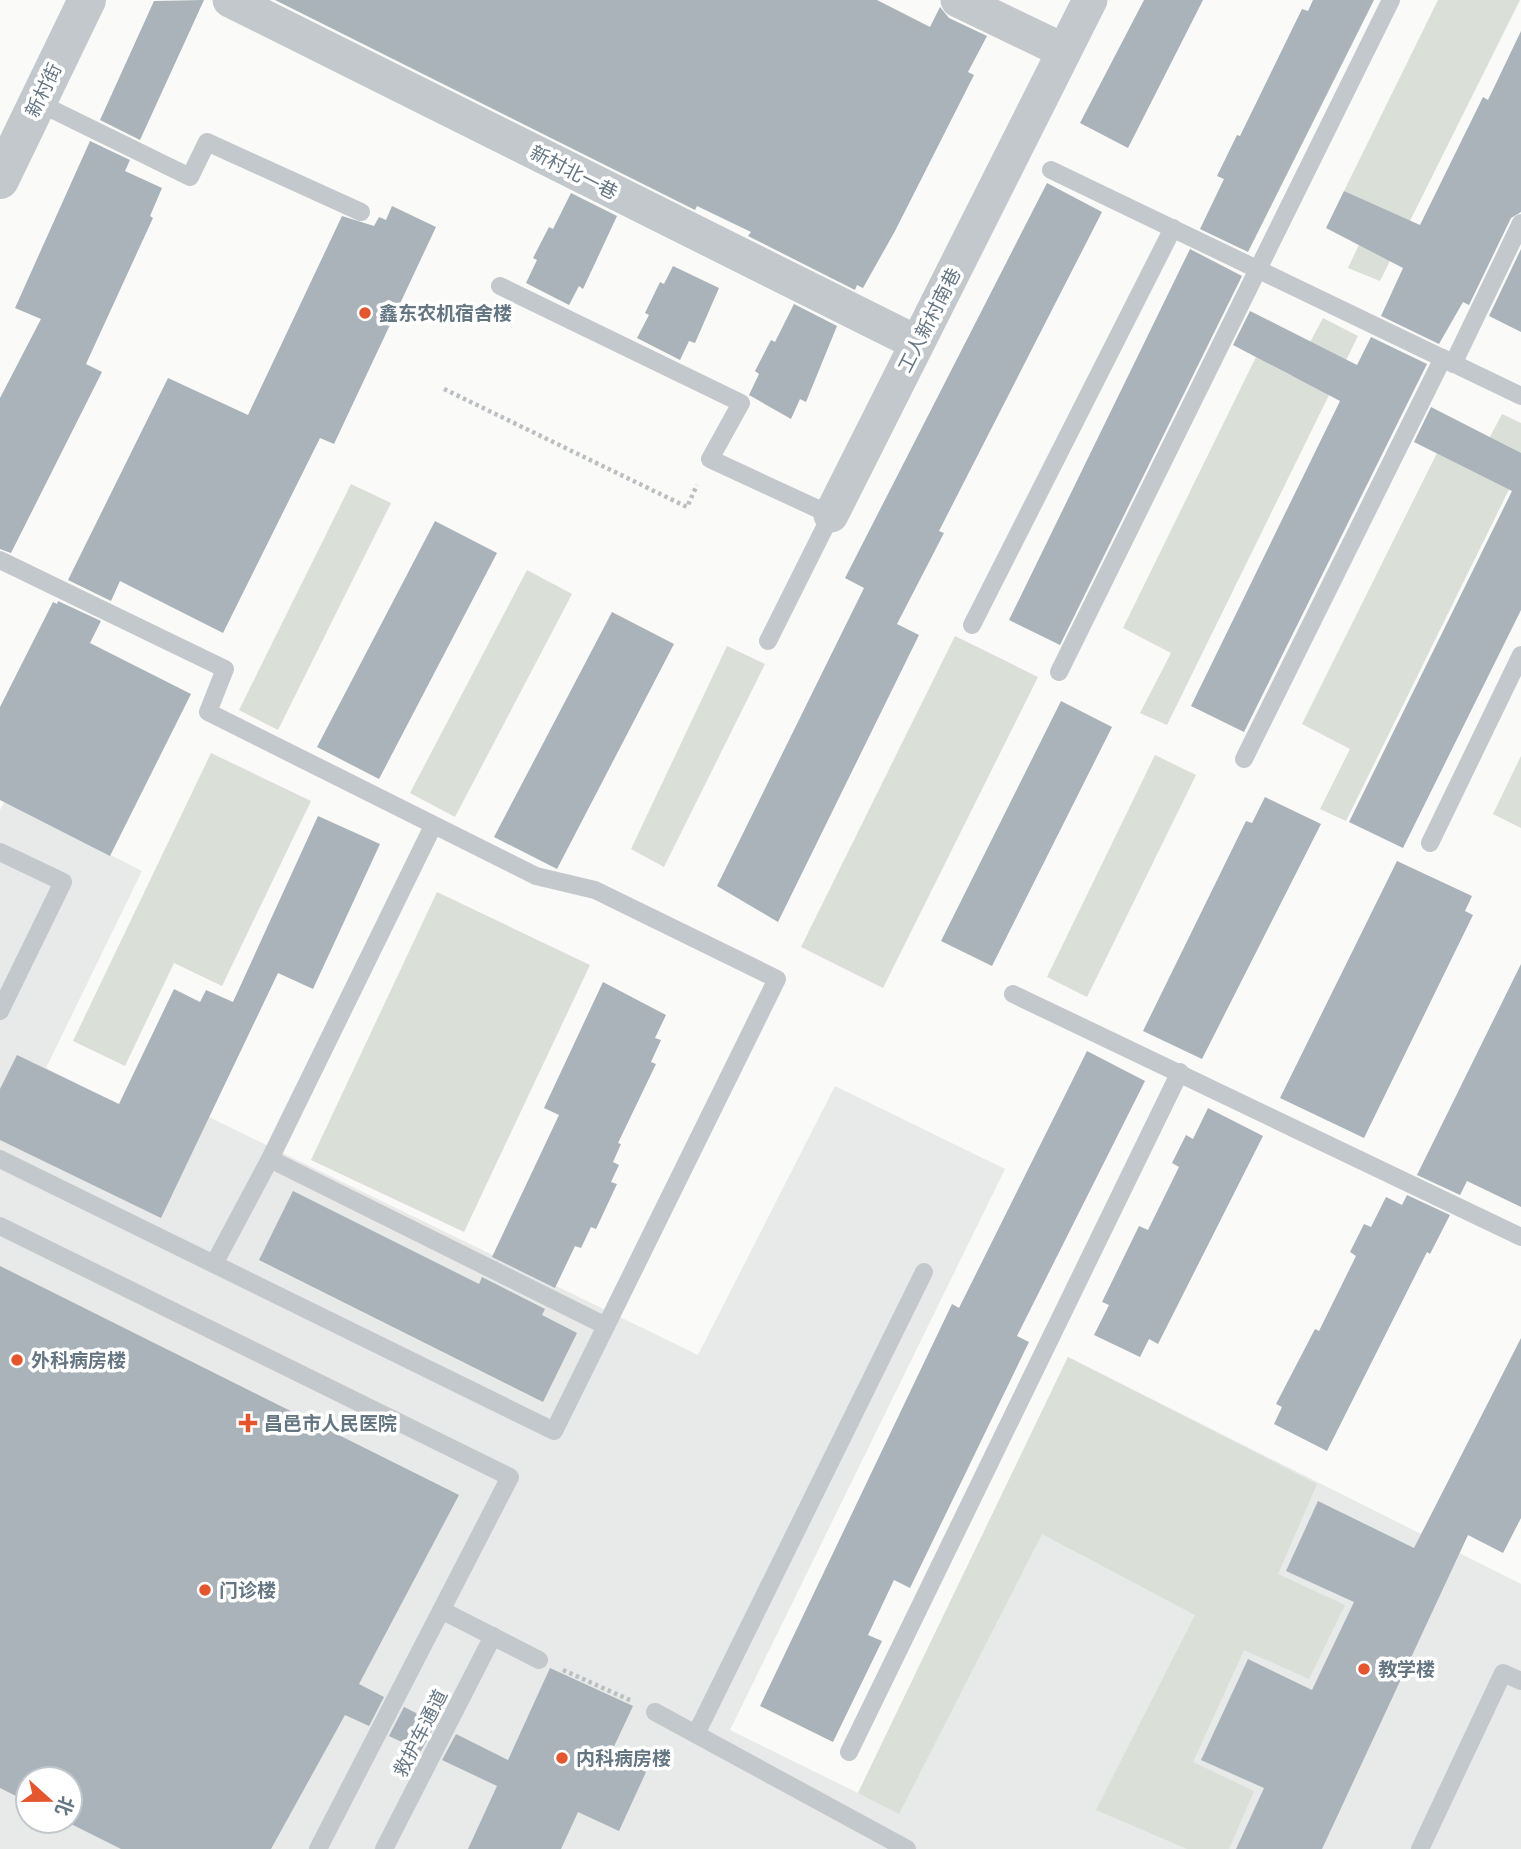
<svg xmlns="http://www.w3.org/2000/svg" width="1521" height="1849" viewBox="0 0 1521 1849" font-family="'DM Sans','Noto Sans SC',sans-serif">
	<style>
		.built { fill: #e8e9e9; fill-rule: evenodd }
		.green { fill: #dadfd7 }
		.building { fill: #aab3b9 }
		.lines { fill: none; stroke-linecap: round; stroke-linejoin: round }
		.path { stroke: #bbbfc2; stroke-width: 4.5; stroke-dasharray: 3.5 3.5; stroke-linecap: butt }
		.service { stroke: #c3c8cc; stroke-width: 18 }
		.minor { stroke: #c3c8cc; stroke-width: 35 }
		.tertiary { stroke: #c3c8cc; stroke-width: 38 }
		.poi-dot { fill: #e4572e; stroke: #fff; stroke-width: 2.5 }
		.labels { text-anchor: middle; stroke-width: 7; stroke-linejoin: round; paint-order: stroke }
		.street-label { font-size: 19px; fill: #657683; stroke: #fff }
		.poi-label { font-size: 19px; font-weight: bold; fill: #657683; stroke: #fff; text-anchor: start }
	</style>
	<rect width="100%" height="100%" fill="#fafaf8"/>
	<path class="built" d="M5,801L142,871L46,1068L78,1084L63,1113L209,1117L698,1355L835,1086L1005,1169L730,1730L858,1793L1068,1357L1521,1584V1849H0V810ZM28,1779H70V1821H28Z"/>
	<g class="green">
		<polygon points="1438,0 1520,0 1380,281 1348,268 1377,207 1344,191"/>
		<polygon points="1323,318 1358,336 1167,725 1140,713 1171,653 1123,628 1256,357 1292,376"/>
		<polygon points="1502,414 1521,423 1521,465 1346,821 1320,809 1350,749 1302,724 1437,453 1472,471"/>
		<polygon points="351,484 391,503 278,730 239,710"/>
		<polygon points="527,570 572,594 455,817 410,793"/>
		<polygon points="955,636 1038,677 883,988 801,947"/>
		<polygon points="727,646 765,664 664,867 631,849"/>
		<polygon points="211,753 311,801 222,986 174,963 125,1066 73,1041"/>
		<polygon points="1155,755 1196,775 1087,997 1047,977"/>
		<polygon points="1521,756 1521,828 1493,814"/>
		<polygon points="437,892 590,965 464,1232 311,1160"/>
		<polygon points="1068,1357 1317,1484 1278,1574 1345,1605 1309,1679 1244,1650 1193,1762 1254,1791 1229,1849 1187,1849 1096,1810 1195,1615 1042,1534 899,1814 858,1793"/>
	</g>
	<g class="building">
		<polygon points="204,0 140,140 100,120 154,1"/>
		<polygon points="275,0 877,0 930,27 940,7 949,18 987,36 968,72 974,75 895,231 863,288 857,285 855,290 748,236 751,232 697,206 695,210"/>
		<polygon points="1144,0 1203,0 1128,148 1080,123"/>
		<polygon points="1313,0 1374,0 1248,252 1200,229 1224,179 1217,176 1237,135 1240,136 1302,9 1308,11"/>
		<polygon points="1521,31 1521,212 1511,218 1469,305 1463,302 1439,344 1381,316 1403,268 1326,228 1344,191 1420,225 1483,97 1488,100"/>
		<polygon points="90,141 130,160 125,171 162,188 150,216 153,218 86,364 102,372 11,553 0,549 0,398 41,319 15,308"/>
		<polygon points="1047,183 1102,212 939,531 944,533 897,624 919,635 778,922 717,886 864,588 845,578"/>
		<polygon points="571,193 617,216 583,289 579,286 569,305 526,283 537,260 533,258 549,227 553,229"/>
		<polygon points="392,206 436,227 334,444 320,438 223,633 120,581 111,601 68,580 168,378 248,415 342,216 374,226 379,217 386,220"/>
		<polygon points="1190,249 1242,276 1060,645 1009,620"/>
		<polygon points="1521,249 1521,332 1489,316"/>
		<polygon points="673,266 719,288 695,343 689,341 680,360 637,338 649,315 645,313 660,282 664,284"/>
		<polygon points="794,304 837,326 806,402 800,399 791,419 749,395 759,374 755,371 771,340 775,342"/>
		<polygon points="1250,311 1357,365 1371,337 1427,364 1244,732 1191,706 1340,401 1233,345"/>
		<polygon points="1431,407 1521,453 1521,610 1403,848 1349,822 1512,491 1414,442"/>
		<polygon points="435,521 497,553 379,779 317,747"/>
		<polygon points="58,601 101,621 90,643 191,694 110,856 0,800 0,707 53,602 57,604"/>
		<polygon points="612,612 674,644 557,869 494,837"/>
		<polygon points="1061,701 1112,727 992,966 941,941"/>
		<polygon points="1265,797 1321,824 1202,1059 1143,1031 1246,821 1252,823"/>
		<polygon points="318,816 380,844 313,989 278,973 161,1218 0,1140 0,1089 17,1055 119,1104 174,989 200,1002 206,990 233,1002"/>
		<polygon points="1397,861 1472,896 1465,911 1473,915 1364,1138 1280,1098"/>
		<polygon points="1521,964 1521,1207 1467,1181 1460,1195 1417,1175"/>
		<polygon points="603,982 666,1015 655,1038 661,1040 651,1062 656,1064 618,1143 621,1144 613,1162 619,1165 611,1182 617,1184 596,1229 591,1227 581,1248 575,1246 555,1288 492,1257 559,1115 544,1108"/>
		<polygon points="1087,1051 1145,1081 1017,1336 1029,1342 910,1588 894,1580 868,1635 882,1641 833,1742 760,1706 952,1304 959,1308"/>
		<polygon points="1208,1108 1263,1136 1158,1344 1149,1339 1140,1357 1094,1335 1109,1305 1102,1302 1139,1226 1148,1230 1179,1167 1172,1163 1186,1135 1193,1139"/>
		<polygon points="293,1191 479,1284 482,1277 545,1309 542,1315 577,1333 543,1402 259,1260"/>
		<polygon points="1407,1195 1450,1215 1430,1254 1427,1252 1327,1451 1274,1424 1282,1407 1276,1404 1315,1329 1319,1331 1356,1256 1350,1252 1364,1224 1371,1227 1386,1197 1402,1205"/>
		<polygon points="0,1266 459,1495 359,1684 384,1697 369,1726 345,1715 271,1849 121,1849 65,1821 70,1821 70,1779 28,1779 28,1802 0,1788"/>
		<polygon points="1521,1338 1521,1518 1503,1553 1468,1535 1322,1849 1236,1849 1264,1788 1201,1760 1248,1659 1312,1690 1354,1602 1286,1571 1318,1501 1414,1548"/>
		<polygon points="550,1668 633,1706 610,1755 646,1772 619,1831 578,1812 561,1849 468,1849 497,1786 442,1760 456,1734 508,1760"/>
		<polygon points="404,1707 436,1723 421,1751 389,1736"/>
	</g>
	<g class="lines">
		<g class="path">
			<polyline points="444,389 687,507 697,485"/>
			<polyline points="563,1670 632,1701"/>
		</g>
		<g class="service">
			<polyline points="37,102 190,177 207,142 361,212"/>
			<polyline points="1051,170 1521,396"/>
			<polyline points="500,286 741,403 710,459 831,515 768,641"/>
			<polyline points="1453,364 1521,223"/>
			<polyline points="0,560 225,669 208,712 536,876 595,890 777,979 606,1326 270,1159 433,826"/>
			<polyline points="972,625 1173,228"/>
			<polyline points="1059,672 1391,0"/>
			<polyline points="1244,759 1443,358"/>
			<polyline points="1430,843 1521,655"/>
			<polyline points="0,852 63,882 0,1011"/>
			<polyline points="1013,994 1521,1237"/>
			<polyline points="0,1159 554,1431 606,1326"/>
			<polyline points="0,1226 510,1477 318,1849"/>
			<polyline points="214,1264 270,1159"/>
			<polyline points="443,1611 539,1660"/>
			<polyline points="655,1712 907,1849"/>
			<polyline points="696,1734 924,1272"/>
			<polyline points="849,1752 1180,1072"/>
			<polyline points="384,1849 493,1636"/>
			<polyline points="1420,1849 1503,1673 1521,1681"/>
		</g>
		<g class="minor">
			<polyline points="230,0 917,343"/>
			<polyline points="958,0 1064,51"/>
			<polyline points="831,515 1090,0"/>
		</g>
		<polyline class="tertiary" points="0,180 87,0"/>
	</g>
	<g class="poi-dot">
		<circle cx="365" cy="313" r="7"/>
		<circle cx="17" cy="1360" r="7"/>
		<path d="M244.5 1412.5h7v7h7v7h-7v7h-7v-7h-7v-7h7z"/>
		<circle cx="205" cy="1590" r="7"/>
		<circle cx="1364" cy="1669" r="7"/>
		<circle cx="562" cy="1758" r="7"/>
	</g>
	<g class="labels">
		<g class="street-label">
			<text transform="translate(43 90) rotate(-64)" y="7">新村街</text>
			<text transform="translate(574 172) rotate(27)" y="7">新村北一巷</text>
			<text transform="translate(929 320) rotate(-63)" y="7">工人新村南巷</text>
			<text transform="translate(420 1733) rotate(-63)" y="7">救护车通道</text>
		</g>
		<g class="poi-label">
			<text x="379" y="320">鑫东农机宿舍楼</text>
			<text x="31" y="1367">外科病房楼</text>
			<text x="264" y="1430">昌邑市人民医院</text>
			<text x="219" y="1597">门诊楼</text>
			<text x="1378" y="1676">教学楼</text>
			<text x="576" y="1765">内科病房楼</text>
		</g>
	</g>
	<g transform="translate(49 1800) rotate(111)"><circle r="33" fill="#ffffff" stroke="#c1c8cd" stroke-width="2"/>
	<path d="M0-5L12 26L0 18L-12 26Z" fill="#e4572e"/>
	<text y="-10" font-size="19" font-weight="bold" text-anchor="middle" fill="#657683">北</text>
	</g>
</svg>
